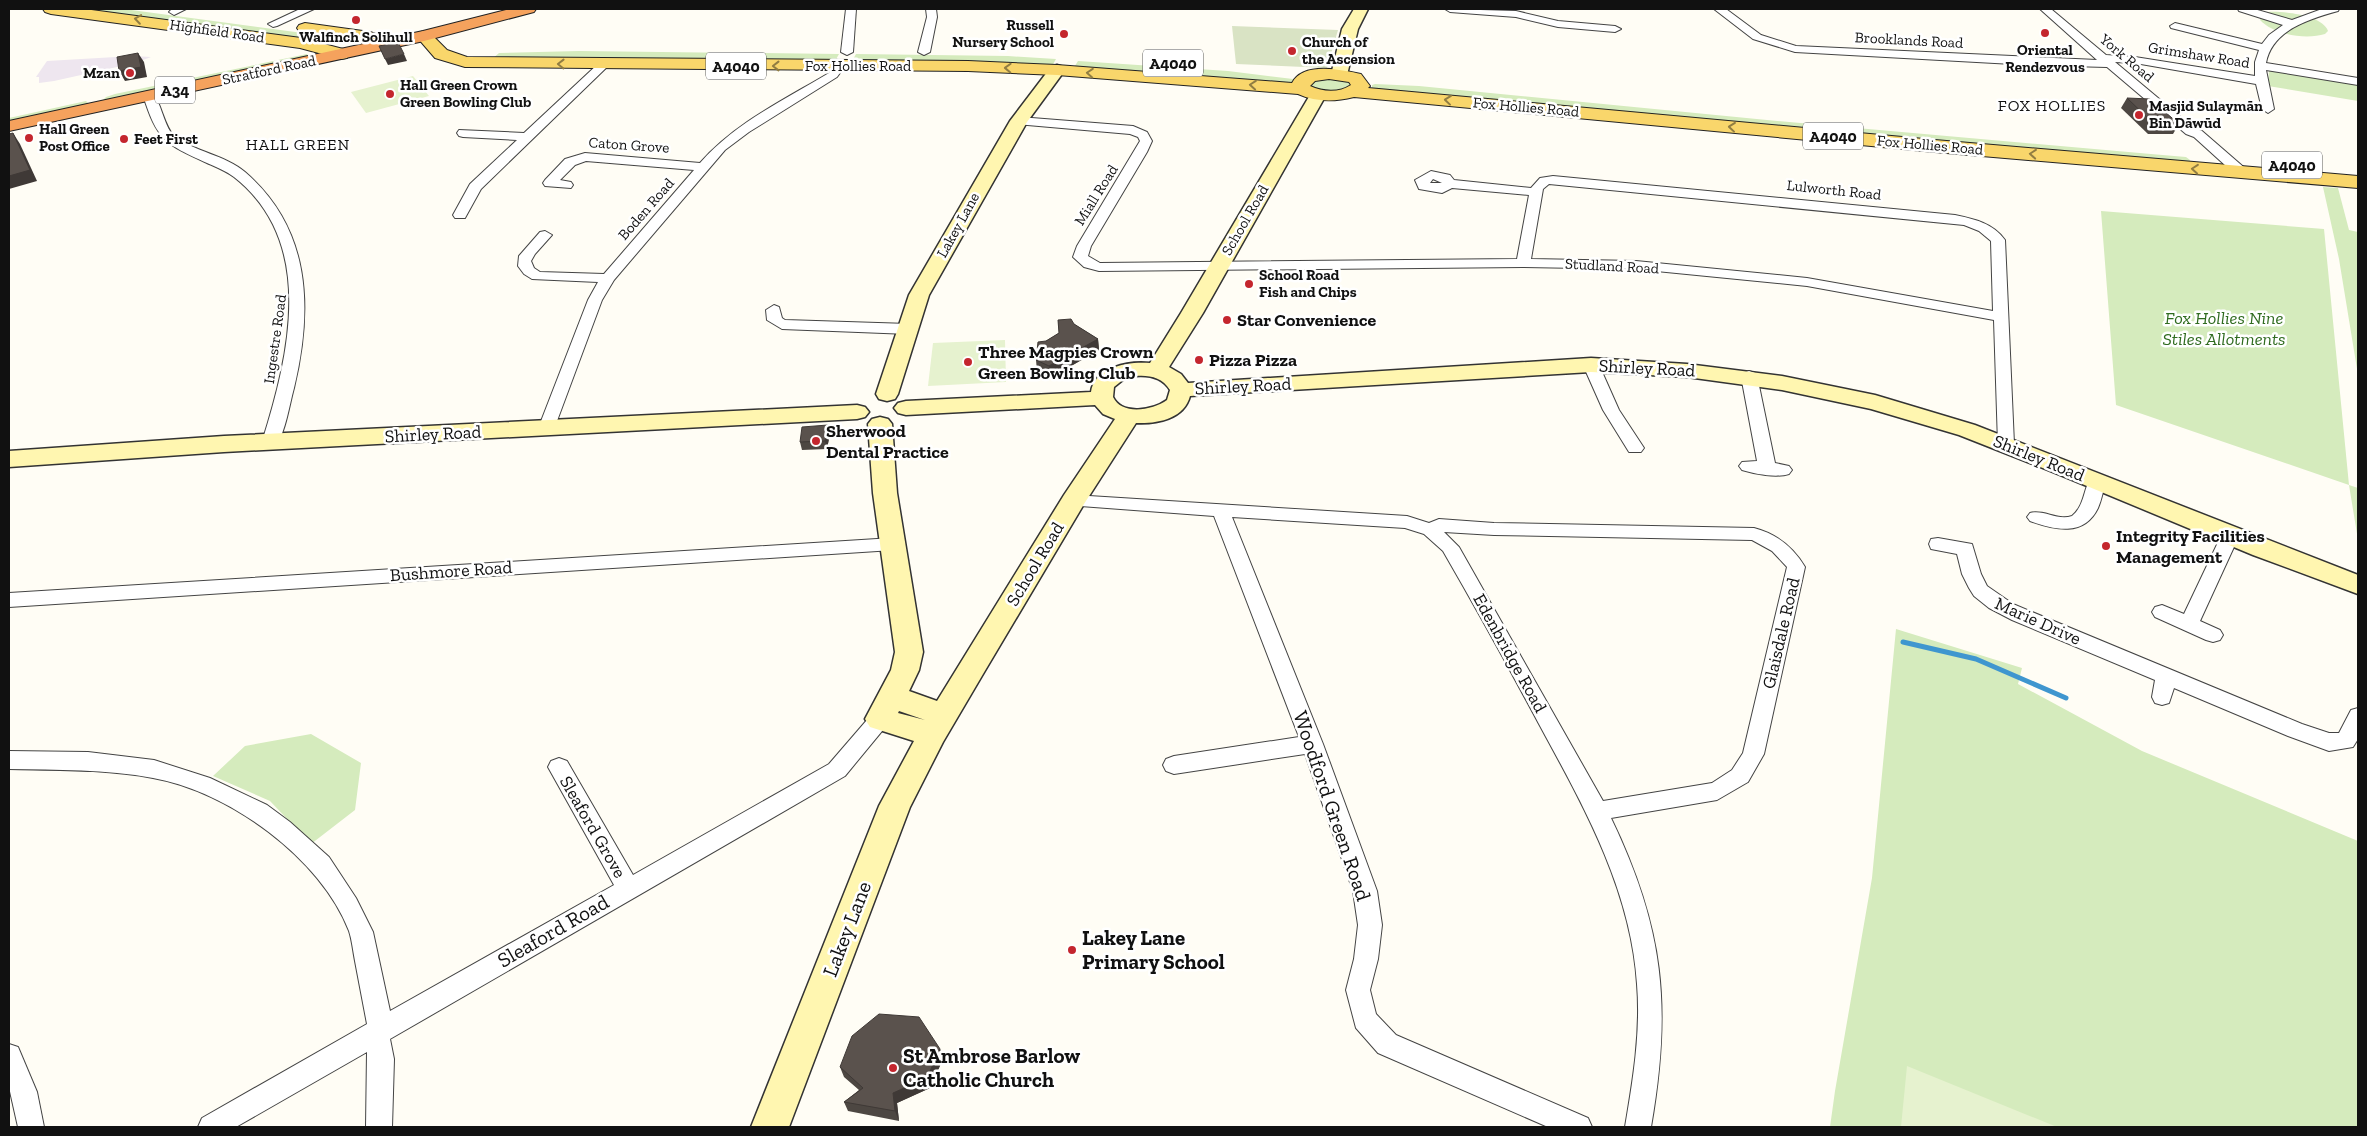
<svg xmlns="http://www.w3.org/2000/svg" width="2367" height="1136" viewBox="0 0 2367 1136" font-family="'Zilla Slab',serif">
	<style>
		.industrial { fill: #eee6ef }
		.green { fill: #d5ebbd }
		.cemetery { fill: #d9e3c4 }
		.pitch { fill: #e6f2cf }
		.lines { fill: none; stroke-linecap: round; stroke-linejoin: round }
		.stream { stroke: #3f96cf; stroke-width: 5 }
		.street-casing { stroke: #444; stroke-width: 2 }
		.secondary-casing { stroke: #333; stroke-width: 3 }
		.primary-casing { stroke: #222; stroke-width: 2 }
		.highway-casing { stroke: #222; stroke-width: 2 }
		.street { fill: #fff; fill-rule: evenodd }
		.secondary { fill: #fff6b0; fill-rule: evenodd }
		.primary { fill: #f9d66b; fill-rule: evenodd }
		.highway { fill: #f5a25d; fill-rule: evenodd }
		.wall { fill: #4d4742 }
		.shaded-wall { fill: #3f3936 }
		.building { fill: #5a524d; stroke: #3f3936 }
		.oneway { stroke: #917d42 }
		.poi-dot { fill: #c4262e; stroke: #fff; stroke-width: 2 }
		.labels { text-anchor: middle; stroke-width: 5; stroke-linejoin: round; paint-order: stroke }
		.far-poi-label { font-size: 15px; font-weight: bold; fill: #111; stroke: #fff; text-anchor: start }
		.far-street-label { font-size: 15px; fill: #111; stroke: #fff }
		.shield { fill: #fff; stroke: #585858; stroke-width: 1 }
		.shield-label { font-size: 16px; font-weight: bold; fill: #111 }
		.far-quarter-label { font-size: 16px; letter-spacing: 1px; fill: #111; stroke: #fff }
		.park-label { font-size: 18px; font-style: italic; fill: #2f6b1f; stroke: #fff }
		.poi-label { font-size: 18px; font-weight: bold; fill: #111; stroke: #fff; text-anchor: start }
		.street-label { font-size: 18px; fill: #111; stroke: #fff }
		.near-street-label { font-size: 21px; fill: #111; stroke: #fff }
		.near-poi-label { font-size: 21px; font-weight: bold; fill: #111; stroke: #fff; text-anchor: start }
	</style>
	<rect width="100%" height="100%" fill="#fffdf5"/>
	<polygon class="industrial" points="133,56 151,57 135,63 54,81 39,83 39,77 36,77 47,61"/>
	<g class="green">
		<polygon points="70,9 124,9 318,35 314,39 306,40"/>
		<path d="M2268,12C2283,11 2322,15 2328,31L2325,34C2306,40 2274,35 2260,20L2261,14Z"/>
		<polygon points="579,51 839,54 834,63 491,60 499,53"/>
		<polygon points="307,54 309,58 100,103 106,97 115,94"/>
		<polygon points="856,54 1008,56 1056,59 1051,68 851,63"/>
		<polygon points="1078,61 1228,71 1293,79 1292,83 1073,69"/>
		<polygon points="2269,70 2358,83 2358,101 2268,86"/>
		<polygon points="1344,78 1355,86 1339,93 1305,88 1312,80"/>
		<polygon points="1375,84 1419,86 1767,120 2151,154 2186,157 2190,160 2190,163 2179,164 1372,89 1372,85"/>
		<polygon points="86,101 89,104 87,107 9,125 9,118"/>
		<polygon points="2323,187 2338,188 2349,230 2358,232 2358,375 2339,259"/>
		<polygon points="2101,211 2324,229 2349,485 2358,488 2358,540 2349,485 2116,405"/>
		<polygon points="1896,629 2022,668 2018,684 2142,751 2358,841 2358,1127 1830,1127 1835,1091 1872,878"/>
		<polygon points="311,734 361,763 355,810 311,844 270,801 213,776 245,746"/>
	</g>
	<polygon class="cemetery" points="1232,26 1338,30 1327,68 1236,64"/>
	<g class="pitch">
		<polygon points="413,76 429,96 366,113 351,92"/>
		<polygon points="1005,340 1006,382 928,386 933,343"/>
		<polygon points="1907,1066 2057,1127 1901,1127"/>
	</g>
	<g class="lines">
		<polyline class="stream" points="1903,642 1976,659 2066,698"/>
		<defs>
			<g id="street">
				<polygon points="172,9 186,9 174,15 169,12"/>
				<polygon points="300,9 314,9 277,26 273,27 268,24"/>
				<polygon points="846,9 856,9 853,52 847,55 841,52"/>
				<polygon points="926,9 936,9 937,17 930,52 924,55 918,52 927,17"/>
				<polygon points="1445,9 1516,11 1558,21 1615,26 1621,29 1615,32 1558,27 1516,17 1450,12"/>
				<path d="M1714,9H1726L1761,35L1796,46L2097,60L2040,9H2051L2106,55L2135,57L2255,76V62L2259,50L2171,28L2170,26L2175,23L2262,44L2269,35L2283,25L2239,11L2238,9H2254L2292,20L2322,9H2339L2338,11C2309,19 2272,30 2266,63L2358,78V85L2266,70L2274,109L2268,113L2262,109L2256,84L2135,63L2115,62L2194,128L2202,131L2247,170L2249,173L2247,176H2237L2194,137L2186,134L2107,67L2031,65L1795,52L1753,39Z"/>
				<polygon points="603,62 609,65 607,67 481,189 465,218 455,218 453,215 470,184 517,140 463,137 459,136 457,133 459,130 524,133 599,63"/>
				<path d="M839,63L845,66L837,77L749,132L725,150L614,280L602,300L554,429L552,433H540L538,429L588,300L598,282L532,279L524,274L518,266L519,256L540,232L545,231L552,235L535,254L531,261L534,268L540,272L604,274L694,170L586,161L575,165L560,180L571,182L573,185L571,188L545,186L543,183L545,180L565,159L585,153L700,163C735,123 784,100 829,73L835,64Z"/>
				<path d="M149,91C160,94 163,126 174,136C195,152 225,155 245,172C311,229 313,308 294,388C289,406 286,430 276,446H264L262,442C289,356 317,242 234,177C226,171 216,167 207,163C165,144 157,140 143,95Z"/>
				<path d="M1019,117L1133,126L1147,132L1152,141L1147,152L1091,246L1088,256L1100,263L1517,259L1529,195L1452,188L1442,193L1419,189L1415,180L1431,171L1450,175L1454,180L1531,188L1540,178L1553,176L1955,215C1974,219 1993,223 2005,240L2014,444L2012,448H2000L1998,444L1994,320L1807,286L1636,269L1523,267L1099,271L1084,267L1073,257L1077,246L1140,141L1138,137L1130,134L1015,124L1013,121ZM1433,179L1442,183H1430ZM1549,184L1964,225L1979,231L1991,241L1993,311L1807,278L1636,261L1531,259L1543,189Z"/>
				<polygon points="774,305 779,307 782,318 785,320 909,324 917,329 909,334 782,329 767,320 766,310"/>
				<polygon points="1591,360 1597,362 1599,365 1619,410 1644,448 1641,452 1629,452 1603,410 1583,365 1585,362"/>
				<path d="M1749,371L1755,373L1757,376L1775,463L1789,466L1792,470L1789,474C1776,478 1755,474 1742,470L1739,466L1742,462L1757,461L1741,376L1743,373Z"/>
				<path d="M2097,475L2103,477L2106,481C2103,490 2102,499 2098,508C2084,537 2055,530 2030,521L2027,517L2030,513C2044,509 2057,521 2072,516C2085,505 2083,490 2091,477Z"/>
				<path d="M1073,495L1407,516L1429,523L1439,519L1494,523L1754,528C1777,534 1793,547 1805,567L1764,754L1748,782L1717,800L1611,818C1664,928 1672,1007 1651,1127H1625C1633,1080 1641,1032 1637,984C1631,889 1583,805 1539,724C1508,666 1476,608 1443,551L1424,534L1405,528L1232,517L1323,744L1377,891L1382,925L1378,959L1370,990L1376,1014L1396,1035L1588,1118L1592,1127H1548L1378,1053L1356,1028L1346,990L1354,959L1358,925L1353,891L1305,754L1174,774L1166,771L1163,765L1166,759L1174,756L1299,737L1214,516L1067,505L1064,501L1067,497ZM1444,532L1494,535L1752,540L1772,551L1787,567L1743,753L1732,770L1712,783L1603,801L1459,547Z"/>
				<polygon points="2230,530 2236,532 2239,536 2200,621 2220,630 2223,635 2220,640 2213,642 2206,640 2155,617 2152,612 2155,607 2162,605 2184,614 2221,536 2224,532"/>
				<polygon points="893,538 900,539 902,544 900,549 893,550 9,607 9,593"/>
				<polygon points="1938,538 1972,544 1981,574 1987,586 2013,604 2302,724 2329,733 2339,733 2351,710 2358,708 2358,739 2353,747 2329,751 2288,736 2174,688 2169,703 2162,705 2155,703 2152,697 2155,680 2012,620 1989,608 1974,596 1969,588 1962,574 1957,554 1931,549 1929,544 1931,539"/>
				<path d="M880,711L887,713L890,719L887,725L845,776L390,1039L394,1059L392,1127H366L367,1052L236,1127H198L202,1118L367,1024C363,1003 359,982 355,961C353,951 352,940 349,931C321,858 228,791 153,778C105,769 57,770 9,769V751L88,752L154,760L210,778L267,805L290,822L329,857L356,898L373,932L390,1011L614,885L548,767L551,761L559,758L567,761L633,875L829,764L873,713Z"/>
				<polygon points="9,1044 18,1047 37,1092 44,1127 18,1127 9,1087"/>
			</g>
			<g id="secondary">
				<polygon points="1354,9 1368,9 1358,29 1347,75 1345,78 1333,78 1331,75 1342,29"/>
				<polygon points="1057,65 1063,67 1065,70 1027,122 929,295 898,394 895,399 887,401 879,399 876,394 909,295 1010,121 1051,67"/>
				<path d="M1318,90L1324,91L1326,95L1203,313L1169,367L1181,374L1188,383L1591,358L1687,364L1782,376L1875,395L1975,425L2358,575V594L2253,555L2058,474L1959,435L1871,409L1782,390L1687,377L1591,372L1190,396C1184,419 1157,424 1136,423L1084,504L983,674L943,742L910,807L789,1127H751L879,806L914,741L870,727L865,719L891,670L895,652L873,493L868,424L872,419L880,417L888,419L892,424L897,493L923,652L919,670L909,691L937,701L1064,495L1115,419L1103,414L1095,405L906,415L898,413L894,408L898,403L906,401L1091,392C1094,367 1129,361 1150,363L1181,313L1310,95L1312,91ZM1136,376C1149,375 1162,377 1170,390L1167,400C1153,410 1122,416 1113,397L1114,387L1124,379ZM899,711L925,720L898,713Z"/>
				<polygon points="857,405 865,407 869,412 865,417 857,419 224,452 9,467 9,451 224,436"/>
			</g>
			<g id="primary">
				<polygon points="43,9 84,9 301,38 347,50 349,54 347,58 341,59 300,48 51,14 45,12"/>
				<polygon points="305,23 370,32 376,34 378,37 376,40 370,42 299,31 297,28 299,25"/>
				<path d="M424,31L430,33L447,50L467,57L968,61L1057,65L1292,83C1303,61 1343,70 1361,74L1370,86L1368,88L1935,140L2358,176V188L1935,152L1354,97C1334,102 1316,102 1298,94L1057,75L968,71L465,67L435,58L416,36L418,33ZM1329,79L1349,82L1351,85C1339,93 1323,92 1310,86L1315,81Z"/>
			</g>
			<polygon id="highway" points="510,9 536,9 534,12 424,41 9,131 9,121 423,31"/>
		</defs>
		<use href="#street" class="street-casing"/>
		<use href="#secondary" class="secondary-casing"/>
		<use href="#primary" class="primary-casing"/>
		<use href="#highway" class="highway-casing"/>
		<use href="#street" class="street"/>
		<use href="#secondary" class="secondary"/>
		<use href="#primary" class="primary"/>
		<use href="#highway" class="highway"/>
	</g>
	<g class="wall">
		<polygon points="2127,98 2179,124 2173,134 2148,134 2121,108"/>
		<polygon points="1058,320 1074,324 1098,339 1099,350 1050,378 1037,371 1036,360 1046,341 1059,333"/>
		<polygon points="830,433 827,449 802,450 800,442"/>
		<polygon points="940,1049 943,1059 930,1088 897,1103 899,1121 848,1111 844,1102 859,1090 844,1077 840,1067"/>
	</g>
	<g class="shaded-wall">
		<polygon points="138,53 144,62 147,77 125,81 119,71"/>
		<polygon points="404,54 407,61 388,65 385,59"/>
		<polygon points="13,133 20,144 37,181 9,189 9,176"/>
		<polygon points="1098,339 1099,350 1050,378 1049,366"/>
		<polygon points="828,425 830,433 827,449 825,441"/>
		<polygon points="940,1049 943,1059 930,1088 897,1103 899,1121 895,1111 893,1093"/>
	</g>
	<g class="building">
		<polygon points="398,42 404,54 385,59 379,46"/>
		<polygon points="138,53 141,67 119,71 117,57"/>
		<polygon points="2127,98 2150,99 2179,124 2154,124"/>
		<polygon points="13,133 30,170 9,176 9,134"/>
		<polygon points="1071,319 1074,324 1098,339 1049,366 1036,360 1038,342 1046,341 1059,333 1058,320"/>
		<polygon points="828,425 825,441 800,442 802,427"/>
		<polygon points="879,1014 919,1017 940,1049 927,1078 893,1093 895,1111 844,1102 863,1088 840,1067 852,1036"/>
	</g>
	<defs><path id="oneway-chevron" d="M-2-3.5L2.5 0L-2 3.5" fill="none" stroke-width="1.6" stroke-linecap="round" stroke-linejoin="round" transform="scale(1.25)"/></defs>
	<g class="oneway">
		<use href="#oneway-chevron" transform="translate(138 19) rotate(-172)"/>
		<use href="#oneway-chevron" transform="translate(561 64) rotate(-179)"/>
		<use href="#oneway-chevron" transform="translate(776 66) rotate(-180)"/>
		<use href="#oneway-chevron" transform="translate(1008 68) rotate(-178)"/>
		<use href="#oneway-chevron" transform="translate(1090 73) rotate(-176)"/>
		<use href="#oneway-chevron" transform="translate(1253 85) rotate(-175)"/>
		<use href="#oneway-chevron" transform="translate(1448 100) rotate(-174)"/>
		<use href="#oneway-chevron" transform="translate(1732 127) rotate(-174)"/>
		<use href="#oneway-chevron" transform="translate(2033 154) rotate(-175)"/>
		<use href="#oneway-chevron" transform="translate(2195 169) rotate(-175)"/>
	</g>
	<g class="poi-dot">
		<circle cx="356" cy="20" r="5"/>
		<circle cx="2045" cy="33" r="5"/>
		<circle cx="1064" cy="34" r="5"/>
		<circle cx="1292" cy="51" r="5"/>
		<circle cx="130" cy="73" r="5"/>
		<circle cx="390" cy="94" r="5"/>
		<circle cx="2139" cy="115" r="5"/>
		<circle cx="29" cy="138" r="5"/>
		<circle cx="124" cy="139" r="5"/>
		<circle cx="1249" cy="284" r="5"/>
		<circle cx="1227" cy="320" r="5"/>
		<circle cx="1199" cy="360" r="5"/>
		<circle cx="968" cy="362" r="5"/>
		<circle cx="816" cy="441" r="5"/>
		<circle cx="2106" cy="546" r="5"/>
		<circle cx="1072" cy="950" r="5"/>
		<circle cx="893" cy="1068" r="5"/>
	</g>
	<g class="labels">
		<g class="far-poi-label">
			<text x="1054" y="30" text-anchor="end">Russell<tspan x="1054" dy="17">Nursery School</tspan></text>
			<text x="356" y="42" text-anchor="middle">Walfinch Solihull</text>
			<text x="1302" y="47">Church of<tspan x="1302" dy="17">the Ascension</tspan></text>
			<text x="2045" y="55" text-anchor="middle">Oriental<tspan x="2045" dy="17">Rendezvous</tspan></text>
			<text x="120" y="78" text-anchor="end">Mzan</text>
			<text x="400" y="90">Hall Green Crown<tspan x="400" dy="17">Green Bowling Club</tspan></text>
			<text x="2149" y="111">Masjid Sulaymān<tspan x="2149" dy="17">Bin Dāwūd</tspan></text>
			<text x="39" y="134">Hall Green<tspan x="39" dy="17">Post Office</tspan></text>
			<text x="134" y="144">Feet First</text>
			<text x="1259" y="280">School Road<tspan x="1259" dy="17">Fish and Chips</tspan></text>
		</g>
		<g class="far-street-label">
			<text transform="translate(217 31) rotate(8)" y="5">Highfield Road</text>
			<text transform="translate(1909 40) rotate(3)" y="5">Brooklands Road</text>
			<text transform="translate(2199 55) rotate(9)" y="5">Grimshaw Road</text>
			<text transform="translate(2127 58) rotate(40)" y="5">York Road</text>
			<text x="858" y="71">Fox Hollies Road</text>
			<text transform="translate(269 70) rotate(-12)" y="5">Stratford Road</text>
			<text transform="translate(1526 107) rotate(5)" y="5">Fox Hollies Road</text>
			<text transform="translate(629 145) rotate(4)" y="5">Caton Grove</text>
			<text transform="translate(1930 145) rotate(5)" y="5">Fox Hollies Road</text>
			<text transform="translate(1834 190) rotate(6)" y="5">Lulworth Road</text>
			<text transform="translate(1096 195) rotate(-58)" y="5">Miall Road</text>
			<text transform="translate(646 209) rotate(-49)" y="5">Boden Road</text>
			<text transform="translate(1245 220) rotate(-60)" y="5">School Road</text>
			<text transform="translate(958 225) rotate(-61)" y="5">Lakey Lane</text>
			<text transform="translate(1612 266) rotate(3)" y="5">Studland Road</text>
			<text transform="translate(275 339) rotate(-82)" y="5">Ingestre Road</text>
		</g>
		<g class="shield">
			<rect x="1143" y="49.5" width="60" height="27" rx="4"/>
			<rect x="706" y="52.5" width="60" height="27" rx="4"/>
			<rect x="155" y="76.5" width="40" height="27" rx="4"/>
			<rect x="1803" y="122.5" width="60" height="27" rx="4"/>
			<rect x="2262" y="151.5" width="60" height="27" rx="4"/>
		</g>
		<g class="shield-label">
			<text x="1173" y="69">A4040</text>
			<text x="736" y="72">A4040</text>
			<text x="175" y="96">A34</text>
			<text x="1833" y="142">A4040</text>
			<text x="2292" y="171">A4040</text>
		</g>
		<g class="far-quarter-label">
			<text x="2052" y="111">FOX HOLLIES</text>
			<text x="298" y="150">HALL GREEN</text>
		</g>
		<g class="park-label">
			<text x="2224" y="324">Fox Hollies Nine<tspan x="2224" dy="21">Stiles Allotments</tspan></text>
		</g>
		<g class="poi-label">
			<text x="1237" y="326">Star Convenience</text>
			<text x="978" y="358">Three Magpies Crown<tspan x="978" dy="21">Green Bowling Club</tspan></text>
			<text x="1209" y="366">Pizza Pizza</text>
			<text x="826" y="437">Sherwood<tspan x="826" dy="21">Dental Practice</tspan></text>
			<text x="2116" y="542">Integrity Facilities<tspan x="2116" dy="21">Management</tspan></text>
		</g>
		<g class="street-label">
			<text transform="translate(1647 368) rotate(3)" y="6">Shirley Road</text>
			<text transform="translate(1243 386) rotate(-3)" y="6">Shirley Road</text>
			<text transform="translate(433 434) rotate(-3)" y="6">Shirley Road</text>
			<text transform="translate(2039 458) rotate(22)" y="6">Shirley Road</text>
			<text transform="translate(1035 564) rotate(-59)" y="6">School Road</text>
			<text transform="translate(451 571) rotate(-4)" y="6">Bushmore Road</text>
			<text transform="translate(2038 621) rotate(24)" y="6">Marie Drive</text>
			<text transform="translate(1781 633) rotate(-77)" y="6">Glaisdale Road</text>
			<text transform="translate(1510 653) rotate(61)" y="6">Edenbridge Road</text>
			<text transform="translate(593 827) rotate(60)" y="6">Sleaford Grove</text>
		</g>
		<g class="near-street-label">
			<text transform="translate(1332 806) rotate(71)" y="7">Woodford Green Road</text>
			<text transform="translate(847 929) rotate(-69)" y="7">Lakey Lane</text>
			<text transform="translate(553 931) rotate(-30)" y="7">Sleaford Road</text>
		</g>
		<g class="near-poi-label">
			<text x="1082" y="945">Lakey Lane<tspan x="1082" dy="24">Primary School</tspan></text>
			<text x="903" y="1063">St Ambrose Barlow<tspan x="903" dy="24">Catholic Church</tspan></text>
		</g>
	</g>
	<rect width="2367" height="1136" fill="none" stroke="#111111" stroke-width="20"/>
</svg>
